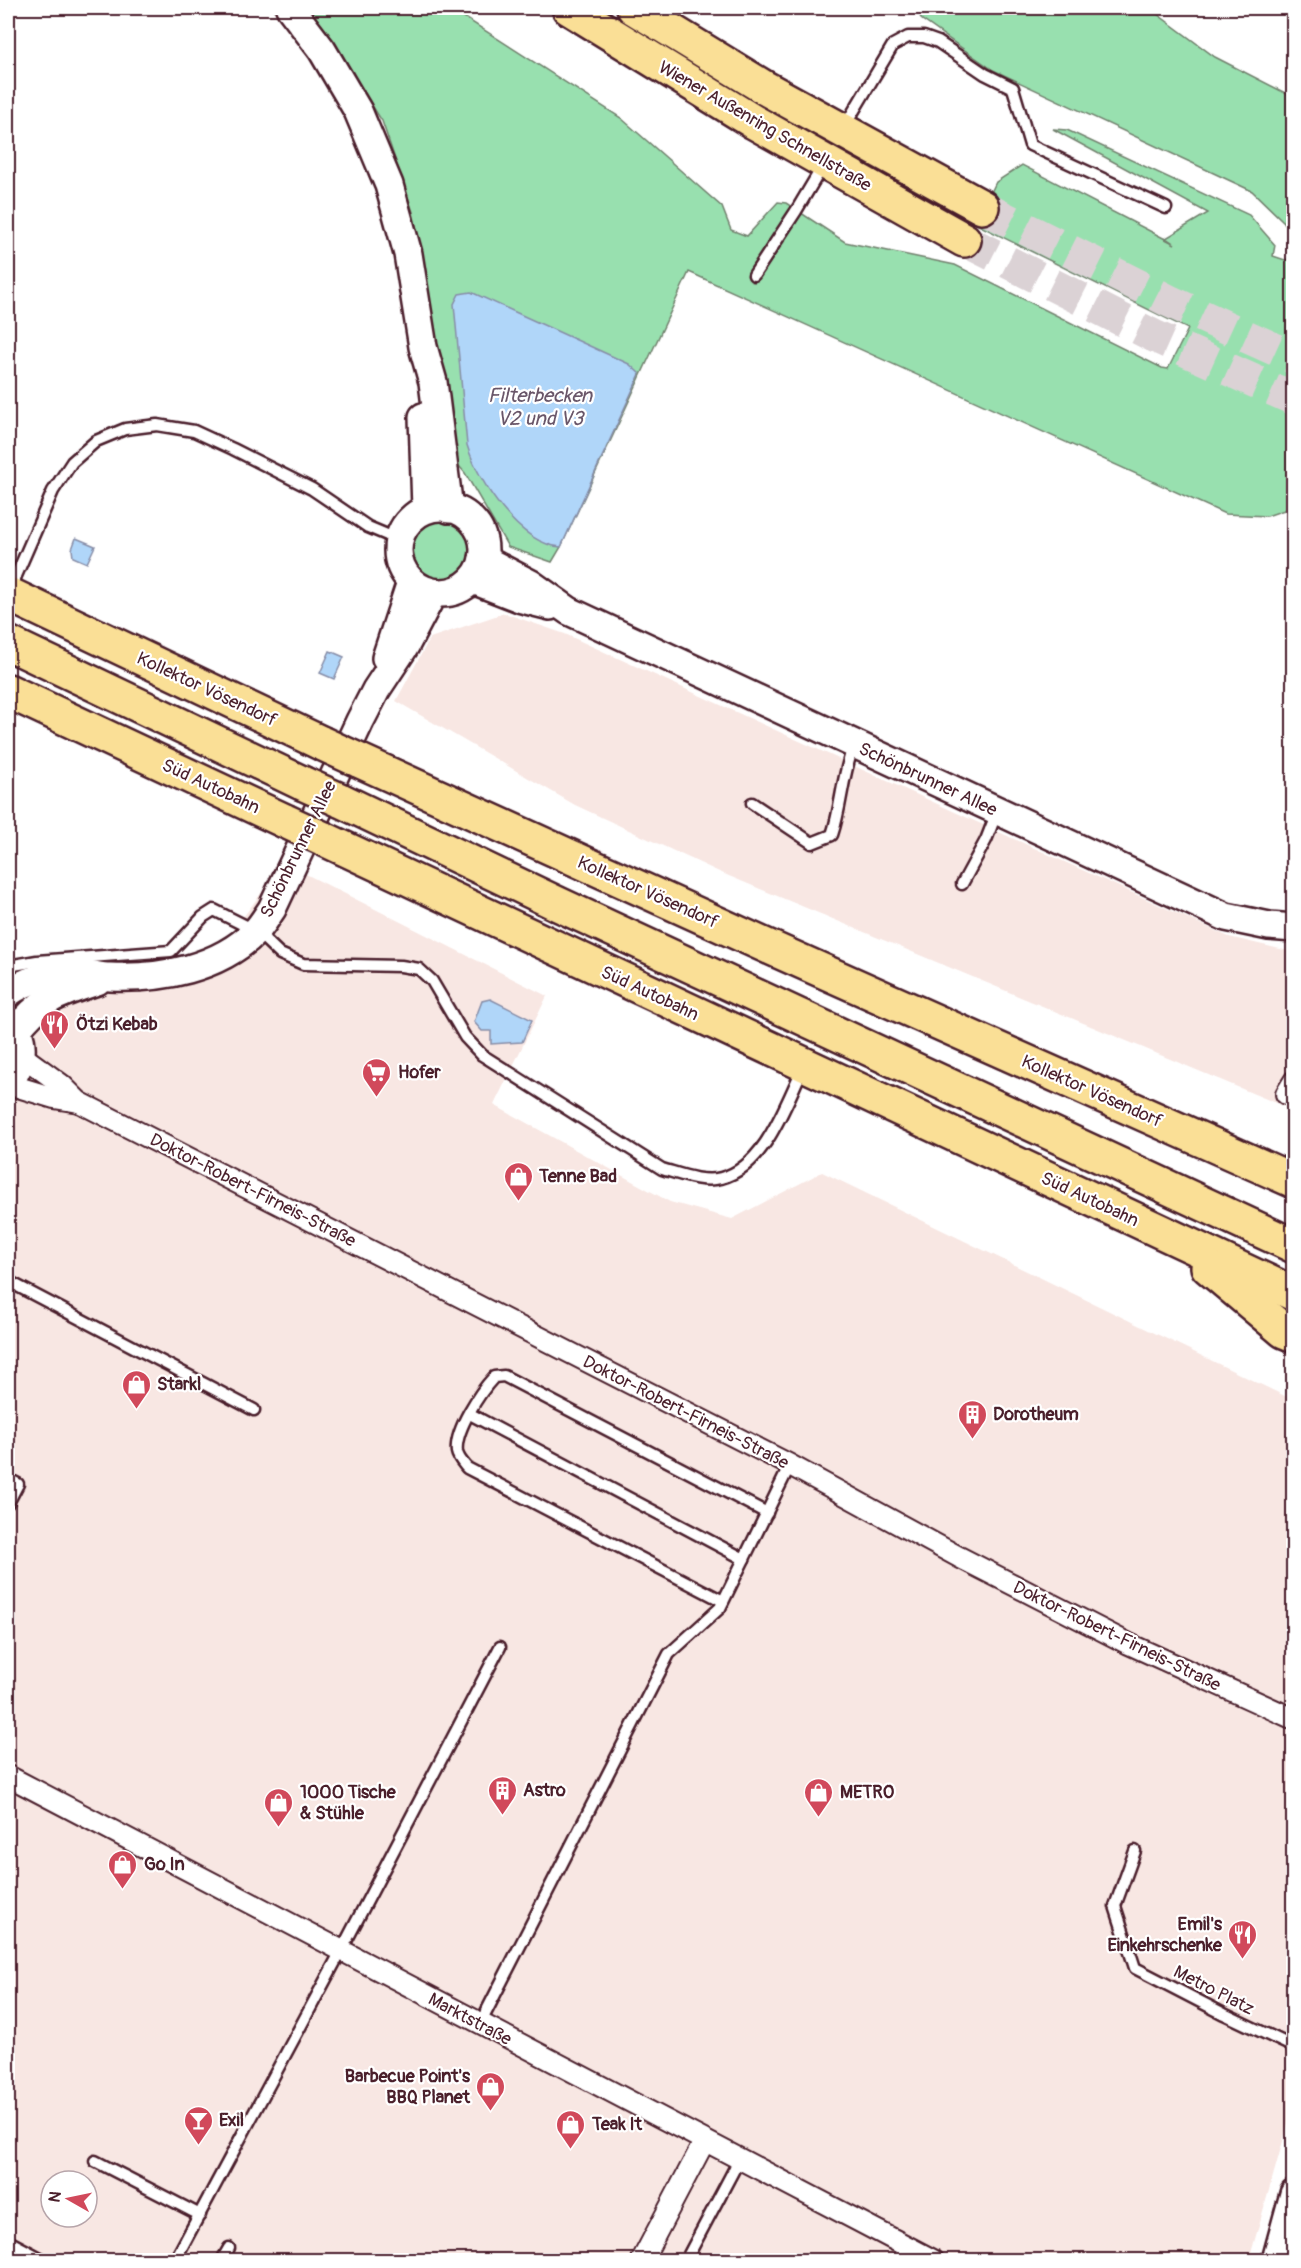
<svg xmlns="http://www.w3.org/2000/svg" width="1301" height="2268" viewBox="0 0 1301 2268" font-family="Pangolin,sans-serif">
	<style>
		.built { fill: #f8e7e3; fill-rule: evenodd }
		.green { fill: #98e0af; stroke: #71806d; stroke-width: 1.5 }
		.water { fill: #b0d6f9; stroke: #878da7; stroke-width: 1.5 }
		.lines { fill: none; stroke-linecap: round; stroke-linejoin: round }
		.highway-tunnel { stroke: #dbd2d5; stroke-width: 33; stroke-dasharray: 33 16; stroke-linecap: butt }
		.lane-casing { stroke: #4a1f2b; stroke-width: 15 }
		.street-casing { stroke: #4a1f2b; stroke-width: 24 }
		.secondary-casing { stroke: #4a1f2b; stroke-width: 32 }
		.highway-casing { stroke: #4a1f2b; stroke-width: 38 }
		.lane { stroke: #fff; stroke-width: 10 }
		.street { stroke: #fff; stroke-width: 20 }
		.secondary { stroke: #fff; stroke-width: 27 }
		.highway { stroke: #fadf96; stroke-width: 33 }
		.highway-bridge-casing { stroke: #4a1f2b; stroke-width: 38; stroke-linecap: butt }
		.highway-bridge { stroke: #fadf96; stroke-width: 33 }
		.labels { text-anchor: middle; stroke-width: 4.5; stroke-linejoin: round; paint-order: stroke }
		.street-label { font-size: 18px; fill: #4a1f2b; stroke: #fff }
		.poi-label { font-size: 18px; font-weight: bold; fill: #4a1f2b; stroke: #fff; text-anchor: start }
		.water-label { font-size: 20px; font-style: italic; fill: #695669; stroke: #fff }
	</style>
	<rect width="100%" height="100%" fill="#fff"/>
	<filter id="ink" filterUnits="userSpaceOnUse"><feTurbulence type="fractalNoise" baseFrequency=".0167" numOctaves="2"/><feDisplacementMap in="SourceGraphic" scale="12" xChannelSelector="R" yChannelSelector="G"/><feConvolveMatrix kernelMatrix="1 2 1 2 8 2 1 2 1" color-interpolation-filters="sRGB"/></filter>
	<g filter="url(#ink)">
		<g class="built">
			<polygon points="504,613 565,634 1229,937 1293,952 1293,1110 717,871 575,805 396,701 430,638"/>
			<path d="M284,863L547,996L494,1105L670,1202L732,1219L822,1172L1293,1400V2106L1249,2260H8V969L167,962L222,945ZM51,2181H87V2217H51Z"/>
		</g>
		<g class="green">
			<polygon points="305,8 450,8 621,118 722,207 731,230 747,236 778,202 786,203 845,242 955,265 1162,368 1168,369 1188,329 976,224 996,182 1022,165 1175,244 1166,238 1208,213 1053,129 1067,130 1249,215 1275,245 1273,256 1285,260 1293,257 1293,507 1267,516 1225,514 689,272 561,547 552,562 508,547 465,473 453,459 425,268 413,212 382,121 331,40"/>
			<polygon points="918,8 1149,8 1215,57 1293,97 1293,244 1284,222 1252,191 993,70 921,19"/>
			<circle cx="440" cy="552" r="32"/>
		</g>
		<g class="water">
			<path d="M471,292L629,364L640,374L561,547C519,544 478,482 467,445L454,304L459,294Z"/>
			<polygon points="76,538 95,546 87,563 73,557 72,549"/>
			<polygon points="330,651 344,657 334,679 320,673"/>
			<polygon points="490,999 532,1020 522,1042 491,1044 491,1031 482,1031 474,1022 482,1001"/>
		</g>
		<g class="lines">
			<g class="highway-tunnel">
				<polyline points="982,207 1169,301 1294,358"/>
				<polyline points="964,240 1154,336 1294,399"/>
			</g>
			<defs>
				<g id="lane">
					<polyline points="843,129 893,45 908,37 924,37 938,42 985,74 1013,88 1030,145 1166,208"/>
					<polyline points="754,275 796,211 824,164"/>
					<polyline points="9,592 53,491 72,462 96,441 125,429 157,425 194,431 233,449 312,489 368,527 399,540"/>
					<path d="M752,803L812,843L832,835C842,805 842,774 854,745"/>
					<polyline points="962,884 986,840 997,812"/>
					<path d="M8,966L37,961L171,951L203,917L214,910L256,931L280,954L303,964L401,966L419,969L432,981L465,1037L482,1055L662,1169C680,1174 702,1183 721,1178C765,1167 785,1105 803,1068"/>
					<polyline points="8,1281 254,1410"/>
					<polyline points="470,1414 744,1559"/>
					<polyline points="8,1479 18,1484 8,1503"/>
					<path d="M723,1601L467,1468C463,1463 458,1458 457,1452C454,1431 480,1392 494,1377L504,1376L767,1513"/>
					<polyline points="1135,1851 1115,1906 1135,1968 1224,2014 1294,2047"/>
					<polyline points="480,2024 669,1654 720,1608 790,1465"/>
					<polyline points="95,2161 200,2215"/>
					<polyline points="8,2241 44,2260"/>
					<polyline points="175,2260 341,1951 500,1647"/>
					<polyline points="222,2260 229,2248"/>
					<polyline points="686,2260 739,2160"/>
					<polyline points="898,2260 905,2246"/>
				</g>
				<g id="street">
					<polyline points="21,1055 62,1085 79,1102 790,1465 959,1557 1129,1644 1294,1719"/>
					<polyline points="8,1084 54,1098 79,1102"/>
					<polyline points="1286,1094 1294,1081"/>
					<polyline points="8,1776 933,2260"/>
					<polyline points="642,2260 704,2142"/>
				</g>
				<g id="secondary">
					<polyline points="290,8 322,50 358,111 389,185 408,254 423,347 433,382 449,509"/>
					<polyline points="423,417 426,509"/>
					<circle cx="441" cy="550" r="43"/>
					<polyline points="483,559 531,584 569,611 1226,917 1269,926 1294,928"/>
					<polyline points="473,580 522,599 550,606"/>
					<polyline points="386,658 411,582"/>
					<path d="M8,993C31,977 59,972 87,974C95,975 102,977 110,977C161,979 219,969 256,931C262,925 267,916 272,909L360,721L376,690L405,646L433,593"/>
					<path d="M8,1020C28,1038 23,1065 8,1084"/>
					<path d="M16,1031C42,997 59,994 97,981"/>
					<polyline points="1276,2260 1294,2194"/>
				</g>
				<g id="highway">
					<polyline points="569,8 754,122 964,240"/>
					<polyline points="634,8 765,88 982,207"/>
					<polyline points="8,594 321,743"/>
					<polyline points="8,643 302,783"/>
					<polyline points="8,691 285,821"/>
					<polyline points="358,760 760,943 1294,1181"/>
					<polyline points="340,800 558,904 1294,1246"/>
					<polyline points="322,838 1294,1294"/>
					<polyline points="1208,1267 1284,1331 1294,1335"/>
				</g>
			</defs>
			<use href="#lane" class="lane-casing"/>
			<use href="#street" class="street-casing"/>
			<use href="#secondary" class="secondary-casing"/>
			<use href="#highway" class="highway-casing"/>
			<use href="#lane" class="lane"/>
			<use href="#street" class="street"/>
			<use href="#secondary" class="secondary"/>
			<use href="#highway" class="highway"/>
			<defs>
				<g id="highway-bridge">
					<polyline points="321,743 358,760"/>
					<polyline points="302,783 340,800"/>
					<polyline points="285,821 322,838"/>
				</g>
			</defs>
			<use href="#highway-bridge" class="highway-bridge-casing"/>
			<use href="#highway-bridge" class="highway-bridge"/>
		</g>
	</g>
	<defs>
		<symbol id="restaurant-pin" viewBox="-11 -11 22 30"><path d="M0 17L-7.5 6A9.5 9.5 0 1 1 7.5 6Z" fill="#d1495b" stroke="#fff"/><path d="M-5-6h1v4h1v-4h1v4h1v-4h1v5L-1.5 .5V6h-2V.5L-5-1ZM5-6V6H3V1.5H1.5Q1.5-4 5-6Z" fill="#fff"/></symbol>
		<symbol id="supermarket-pin" viewBox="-11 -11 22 30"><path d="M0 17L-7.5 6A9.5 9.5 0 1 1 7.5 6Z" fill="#d1495b" stroke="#fff"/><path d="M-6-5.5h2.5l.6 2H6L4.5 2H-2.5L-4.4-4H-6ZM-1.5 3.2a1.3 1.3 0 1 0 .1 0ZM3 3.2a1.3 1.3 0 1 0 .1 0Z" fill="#fff"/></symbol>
		<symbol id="shop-pin" viewBox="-11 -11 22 30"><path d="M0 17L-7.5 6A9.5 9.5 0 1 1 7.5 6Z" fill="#d1495b" stroke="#fff"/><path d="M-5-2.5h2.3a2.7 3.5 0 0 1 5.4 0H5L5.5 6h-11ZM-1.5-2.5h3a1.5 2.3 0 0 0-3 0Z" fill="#fff"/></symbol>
		<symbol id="building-pin" viewBox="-11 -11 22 30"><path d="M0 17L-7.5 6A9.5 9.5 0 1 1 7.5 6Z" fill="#d1495b" stroke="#fff"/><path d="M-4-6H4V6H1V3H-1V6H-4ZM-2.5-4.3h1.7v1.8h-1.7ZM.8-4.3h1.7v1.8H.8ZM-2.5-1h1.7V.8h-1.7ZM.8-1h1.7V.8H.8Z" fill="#fff"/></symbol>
		<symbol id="bar-pin" viewBox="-11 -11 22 30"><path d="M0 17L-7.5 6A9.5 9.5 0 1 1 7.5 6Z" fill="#d1495b" stroke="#fff"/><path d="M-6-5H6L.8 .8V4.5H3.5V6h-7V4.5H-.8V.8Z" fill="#fff"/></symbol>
	</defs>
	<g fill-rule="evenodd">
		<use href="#restaurant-pin" x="38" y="1008" width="33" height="45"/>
		<use href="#supermarket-pin" x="360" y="1056" width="33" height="45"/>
		<use href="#shop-pin" x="502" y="1160" width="33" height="45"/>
		<use href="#shop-pin" x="120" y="1368" width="33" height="45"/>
		<use href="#building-pin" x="956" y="1398" width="33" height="45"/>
		<use href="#building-pin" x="486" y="1774" width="33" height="45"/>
		<use href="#shop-pin" x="802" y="1776" width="33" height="45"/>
		<use href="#shop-pin" x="262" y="1786" width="33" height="45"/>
		<use href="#shop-pin" x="106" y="1848" width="33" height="45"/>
		<use href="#restaurant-pin" x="1226" y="1918" width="33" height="45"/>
		<use href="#shop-pin" x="474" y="2070" width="33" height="45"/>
		<use href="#bar-pin" x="182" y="2104" width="33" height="45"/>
		<use href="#shop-pin" x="554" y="2108" width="33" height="45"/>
	</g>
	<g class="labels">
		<g class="street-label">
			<text transform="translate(765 126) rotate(30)" y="6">Wiener Außenring Schnellstraße</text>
			<text transform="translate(207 689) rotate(25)" y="6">Kollektor Vösendorf</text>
			<text transform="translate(928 779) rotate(25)" y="6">Schönbrunner Allee</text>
			<text transform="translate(211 786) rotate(25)" y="6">Süd Autobahn</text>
			<text transform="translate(298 849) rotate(-64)" y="6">Schönbrunner Allee</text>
			<text transform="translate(648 892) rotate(24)" y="6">Kollektor Vösendorf</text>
			<text transform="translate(650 993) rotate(25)" y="6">Süd Autobahn</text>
			<text transform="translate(1092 1091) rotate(24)" y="6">Kollektor Vösendorf</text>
			<text transform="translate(253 1190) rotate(27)" y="6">Doktor-Robert-Firneis-Straße</text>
			<text transform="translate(1090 1199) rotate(25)" y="6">Süd Autobahn</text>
			<text transform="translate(686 1412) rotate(27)" y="6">Doktor-Robert-Firneis-Straße</text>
			<text transform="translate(1117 1636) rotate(26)" y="6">Doktor-Robert-Firneis-Straße</text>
			<text transform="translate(1214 1990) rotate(27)" y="6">Metro Platz</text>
			<text transform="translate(470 2019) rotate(28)" y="6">Marktstraße</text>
		</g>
		<g class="poi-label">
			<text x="76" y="1030">Ötzi Kebab</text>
			<text x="398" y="1078">Hofer</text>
			<text x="539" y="1182">Tenne Bad</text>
			<text x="157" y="1390">Starkl</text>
			<text x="993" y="1420">Dorotheum</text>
			<text x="523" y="1796">Astro</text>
			<text x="300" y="1798">1000 Tische<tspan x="300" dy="21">&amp; Stühle</tspan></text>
			<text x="840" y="1798">METRO</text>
			<text x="144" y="1870">Go In</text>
			<text x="1222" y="1930" text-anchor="end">Emil's<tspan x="1222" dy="21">Einkehrschenke</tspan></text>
			<text x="470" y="2082" text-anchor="end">Barbecue Point's<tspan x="470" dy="21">BBQ Planet</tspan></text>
			<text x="219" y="2126">Exil</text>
			<text x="592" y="2130">Teak It</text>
		</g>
		<g class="water-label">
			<text x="540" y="402">Filterbecken<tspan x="540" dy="23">V2 und V3</tspan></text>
		</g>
	</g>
	<rect width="1301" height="2268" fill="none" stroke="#fff" stroke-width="30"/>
	<rect x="15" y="15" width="1271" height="2238" fill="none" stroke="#4a1f2b" stroke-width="2" filter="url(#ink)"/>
	<g transform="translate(69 2199) rotate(279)"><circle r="28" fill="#ffffff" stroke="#b7a5aa" stroke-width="1.5"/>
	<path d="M0-4.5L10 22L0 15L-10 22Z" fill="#d1495b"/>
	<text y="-9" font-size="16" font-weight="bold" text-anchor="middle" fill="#4a1f2b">N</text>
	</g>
</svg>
